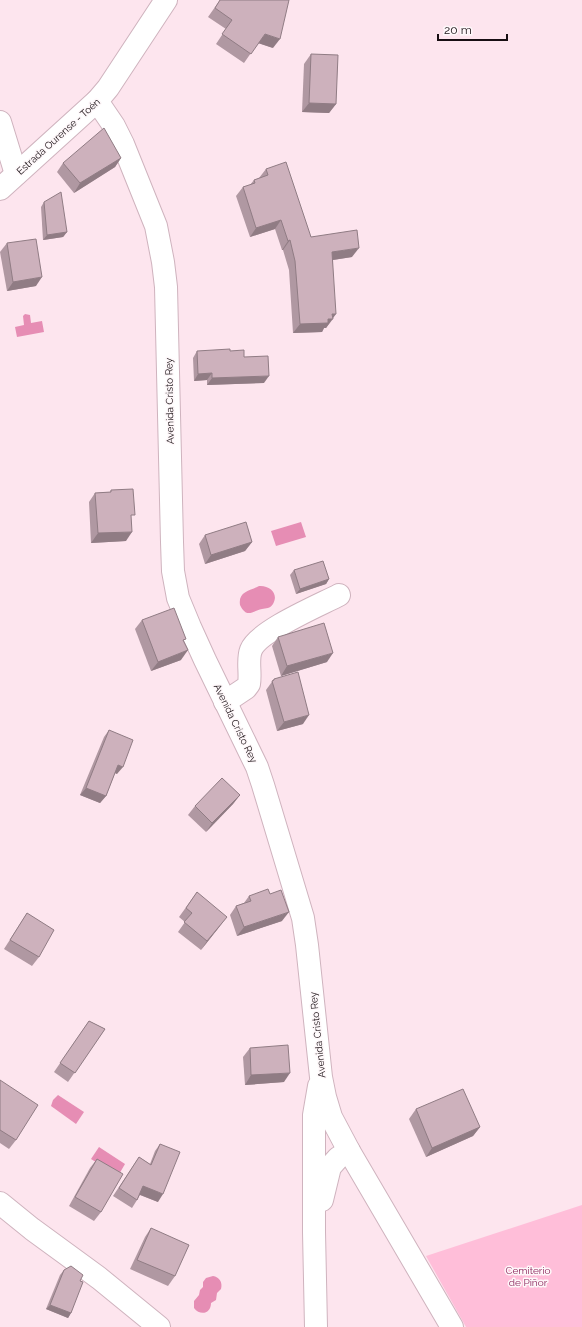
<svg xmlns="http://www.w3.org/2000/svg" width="582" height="1327" viewBox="0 0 582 1327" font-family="Raleway,sans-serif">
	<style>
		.green { fill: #ffbed9 }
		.water { fill: #e68db4 }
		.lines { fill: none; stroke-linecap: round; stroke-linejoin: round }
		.minor-casing { stroke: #cfb3be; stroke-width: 24 }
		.minor { stroke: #fff; stroke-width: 22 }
		.wall { fill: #b098a2 }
		.shaded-wall { fill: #907c84 }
		.building { fill: #cdb1bc; stroke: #907c84 }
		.labels { text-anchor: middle; stroke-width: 3; stroke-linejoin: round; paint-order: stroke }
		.street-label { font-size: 10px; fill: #170e12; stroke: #fef8fa }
		.park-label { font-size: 10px; fill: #8d275d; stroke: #fef8fa }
	</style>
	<rect width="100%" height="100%" fill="#fde5ee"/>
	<polygon class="green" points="582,1205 582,1327 466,1327 426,1256"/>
	<g class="water">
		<polygon points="25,314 30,315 31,323 42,321 44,332 17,337 15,327 24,325 23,316"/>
		<polygon points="301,522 306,537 276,546 271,531"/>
		<path d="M259,586C270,585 279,594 273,604C270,609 266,608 262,609C252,611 247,619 240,605C238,591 250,591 259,586Z"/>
		<polygon points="58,1095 84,1112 76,1124 51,1106 53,1100"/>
		<polygon points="99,1147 125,1164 118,1176 91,1159"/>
		<path d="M213,1276C219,1277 223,1282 221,1289L217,1293L216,1300L211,1303C211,1314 200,1316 194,1308V1301L199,1295L200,1290L203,1287V1282L206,1278Z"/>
	</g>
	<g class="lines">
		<defs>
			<g id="minor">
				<polyline points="97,101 114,126 123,144 156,226 163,262 166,287 172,542 173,571 178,598 190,627 205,660 257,767 263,785 303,918 307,945 321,1077 325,1097 331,1117 349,1151 452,1327"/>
				<polyline points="0,122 16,174"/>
				<polyline points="0,189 97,101 108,88 166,0"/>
				<path d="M225,702L246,688L249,684C251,673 247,660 251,650C258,631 320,605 339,595"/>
				<polyline points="322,1200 330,1167 338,1158 349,1151"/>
				<polyline points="0,1203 32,1229 99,1278 159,1327"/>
				<polyline points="316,1327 314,1232 314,1115 319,1086"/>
			</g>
		</defs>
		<use href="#minor" class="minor-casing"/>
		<use href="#minor" class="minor"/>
	</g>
	<g class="wall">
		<polygon points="220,0 273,48 258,43 244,63 216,44 226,29 208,17"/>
		<polygon points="311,54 336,104 329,113 302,112 304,64"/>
		<polygon points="121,158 115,167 74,193 57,172 63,163"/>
		<polygon points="266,169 311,237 352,257 333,260 333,319 326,328 324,328 322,332 293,333 289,270 283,250 282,250 275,229 250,237 236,196 243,187 250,185 254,180 259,178"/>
		<polygon points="44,202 67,232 63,237 43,240 41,207"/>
		<polygon points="7,243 36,286 7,291 0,252"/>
		<polygon points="197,351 230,351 244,357 264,383 207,385 207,380 194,381 193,358"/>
		<polygon points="111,490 126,541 91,543 89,502 95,493 110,492"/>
		<polygon points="205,535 252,542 245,551 205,564 199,544"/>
		<polygon points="294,570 329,579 326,584 296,594 290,575"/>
		<polygon points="142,620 181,660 151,671 135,629"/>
		<polygon points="278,637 327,662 281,676 272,646"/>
		<polygon points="274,679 303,724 277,731 266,690"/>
		<polygon points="109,730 117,774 115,773 106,796 100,803 80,795 104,737"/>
		<polygon points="240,795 233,804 206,832 188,815 195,806"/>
		<polygon points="197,892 220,926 201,950 178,932 185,922 179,917"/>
		<polygon points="270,894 282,921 237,936 230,915 236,906 244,903 249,896"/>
		<polygon points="27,913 39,957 32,966 4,949"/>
		<polygon points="89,1021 105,1029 68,1082 54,1072"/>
		<polygon points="250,1048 284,1082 245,1085 243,1057"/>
		<polygon points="0,1080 16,1140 9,1149 0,1143"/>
		<polygon points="416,1109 480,1127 473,1136 426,1157 409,1119"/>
		<polygon points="160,1144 158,1202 140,1195 137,1200 132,1208 113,1196 139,1157 150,1164 155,1151"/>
		<polygon points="97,1159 101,1212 94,1221 69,1206 90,1168"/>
		<polygon points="151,1228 175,1276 168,1286 130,1269 145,1237"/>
		<polygon points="64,1270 80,1281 71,1313 68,1318 46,1309 60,1275"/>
	</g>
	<g class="shaded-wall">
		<polygon points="265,34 280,39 273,48 258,43"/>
		<polygon points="309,103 336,104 329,113 302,112"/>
		<polygon points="121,158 115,167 74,193 80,183"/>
		<polygon points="281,220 275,229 250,237 256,228"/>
		<polygon points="67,232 63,237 43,240 47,235"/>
		<polygon points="290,240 283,250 282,250 288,241"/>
		<polygon points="359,248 352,257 326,261 332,252"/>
		<polygon points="42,277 36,286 7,291 13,282"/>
		<polygon points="332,314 336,314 326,328 324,328 322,332 293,333 300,324"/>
		<polygon points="212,373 207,380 194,381 198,374"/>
		<polygon points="269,376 264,383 207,385 212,378"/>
		<polygon points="132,532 126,541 91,543 98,533"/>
		<polygon points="252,542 245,551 205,564 211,555"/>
		<polygon points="329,579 326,584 296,594 300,589"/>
		<polygon points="188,650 181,660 151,671 158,662"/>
		<polygon points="333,653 327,662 281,676 287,666"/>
		<polygon points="309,715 303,724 277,731 284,722"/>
		<polygon points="118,765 123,767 117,774 113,772"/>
		<polygon points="86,788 106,796 100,803 80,795"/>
		<polygon points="240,795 233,804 206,832 212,823"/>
		<polygon points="289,912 282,921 237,936 244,927"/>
		<polygon points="227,917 220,926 201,950 207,941"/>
		<polygon points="290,1073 284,1082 245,1085 251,1075"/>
		<polygon points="480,1127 473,1136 426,1157 432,1148"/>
		<polygon points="143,1186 163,1194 158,1202 138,1194"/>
		<polygon points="50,1305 71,1313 68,1318 46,1309"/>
	</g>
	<g class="building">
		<polygon points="220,0 289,0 280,39 265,34 251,54 222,34 232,20 215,8"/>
		<polygon points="311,54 338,55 336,104 309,103"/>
		<polygon points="104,128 121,158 80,183 63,163"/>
		<polygon points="286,162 311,237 357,230 359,248 332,252 336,314 332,314 333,319 328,319 328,323 300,324 295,261 290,240 288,241 281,220 256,228 243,187 255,183 254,180 268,175 266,169"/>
		<polygon points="61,192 67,232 47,235 44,202"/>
		<polygon points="36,239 42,277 13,282 7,243"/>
		<polygon points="230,349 230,351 244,350 244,357 268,356 269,376 212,378 212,373 198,374 197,351"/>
		<polygon points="133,489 135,515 131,515 132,532 98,533 95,493 111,492 111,490"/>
		<polygon points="246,522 252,542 211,555 205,535"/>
		<polygon points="323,561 329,579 300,589 294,570"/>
		<polygon points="174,608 186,639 183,640 188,650 158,662 142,620"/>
		<polygon points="324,623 333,653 287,666 278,637"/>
		<polygon points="298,672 309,715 284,722 272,681 274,680 274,679"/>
		<polygon points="109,730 133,740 123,767 118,765 106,796 86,788"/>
		<polygon points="222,778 240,795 212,823 195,806"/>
		<polygon points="268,889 270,894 281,890 289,912 244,927 236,906 251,901 249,896"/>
		<polygon points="197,892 227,917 207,941 184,922 192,913 186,908"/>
		<polygon points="27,913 54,930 39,957 10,940"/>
		<polygon points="89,1021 105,1029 75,1073 60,1063"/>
		<polygon points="288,1045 290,1073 251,1075 250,1048"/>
		<polygon points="0,1080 38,1105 16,1140 0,1130"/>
		<polygon points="463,1089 480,1127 432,1148 416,1109"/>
		<polygon points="160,1144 180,1152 163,1194 143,1186 137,1200 119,1188 139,1157 151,1165"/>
		<polygon points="97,1159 123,1174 101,1212 75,1197"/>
		<polygon points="151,1228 189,1245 175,1276 137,1260"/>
		<polygon points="71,1266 83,1275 80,1281 83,1282 71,1313 50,1305 64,1270"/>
	</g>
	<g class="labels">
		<g class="street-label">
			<text transform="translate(58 136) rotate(-42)" y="4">Estrada Ourense - Toén</text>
			<text transform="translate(169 401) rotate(-91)" y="4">Avenida Cristo Rey</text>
			<text transform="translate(236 723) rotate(64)" y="4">Avenida Cristo Rey</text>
			<text transform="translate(317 1035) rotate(-96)" y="4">Avenida Cristo Rey</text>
		</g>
		<g class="park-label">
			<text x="528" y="1274">Cemiterio<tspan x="528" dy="12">de Piñor</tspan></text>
		</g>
	</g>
	<path d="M438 34v6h69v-6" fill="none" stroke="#170e12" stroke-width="2"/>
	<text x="444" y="34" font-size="12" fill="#170e12" stroke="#fef8fa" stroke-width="3" paint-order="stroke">20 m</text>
</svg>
